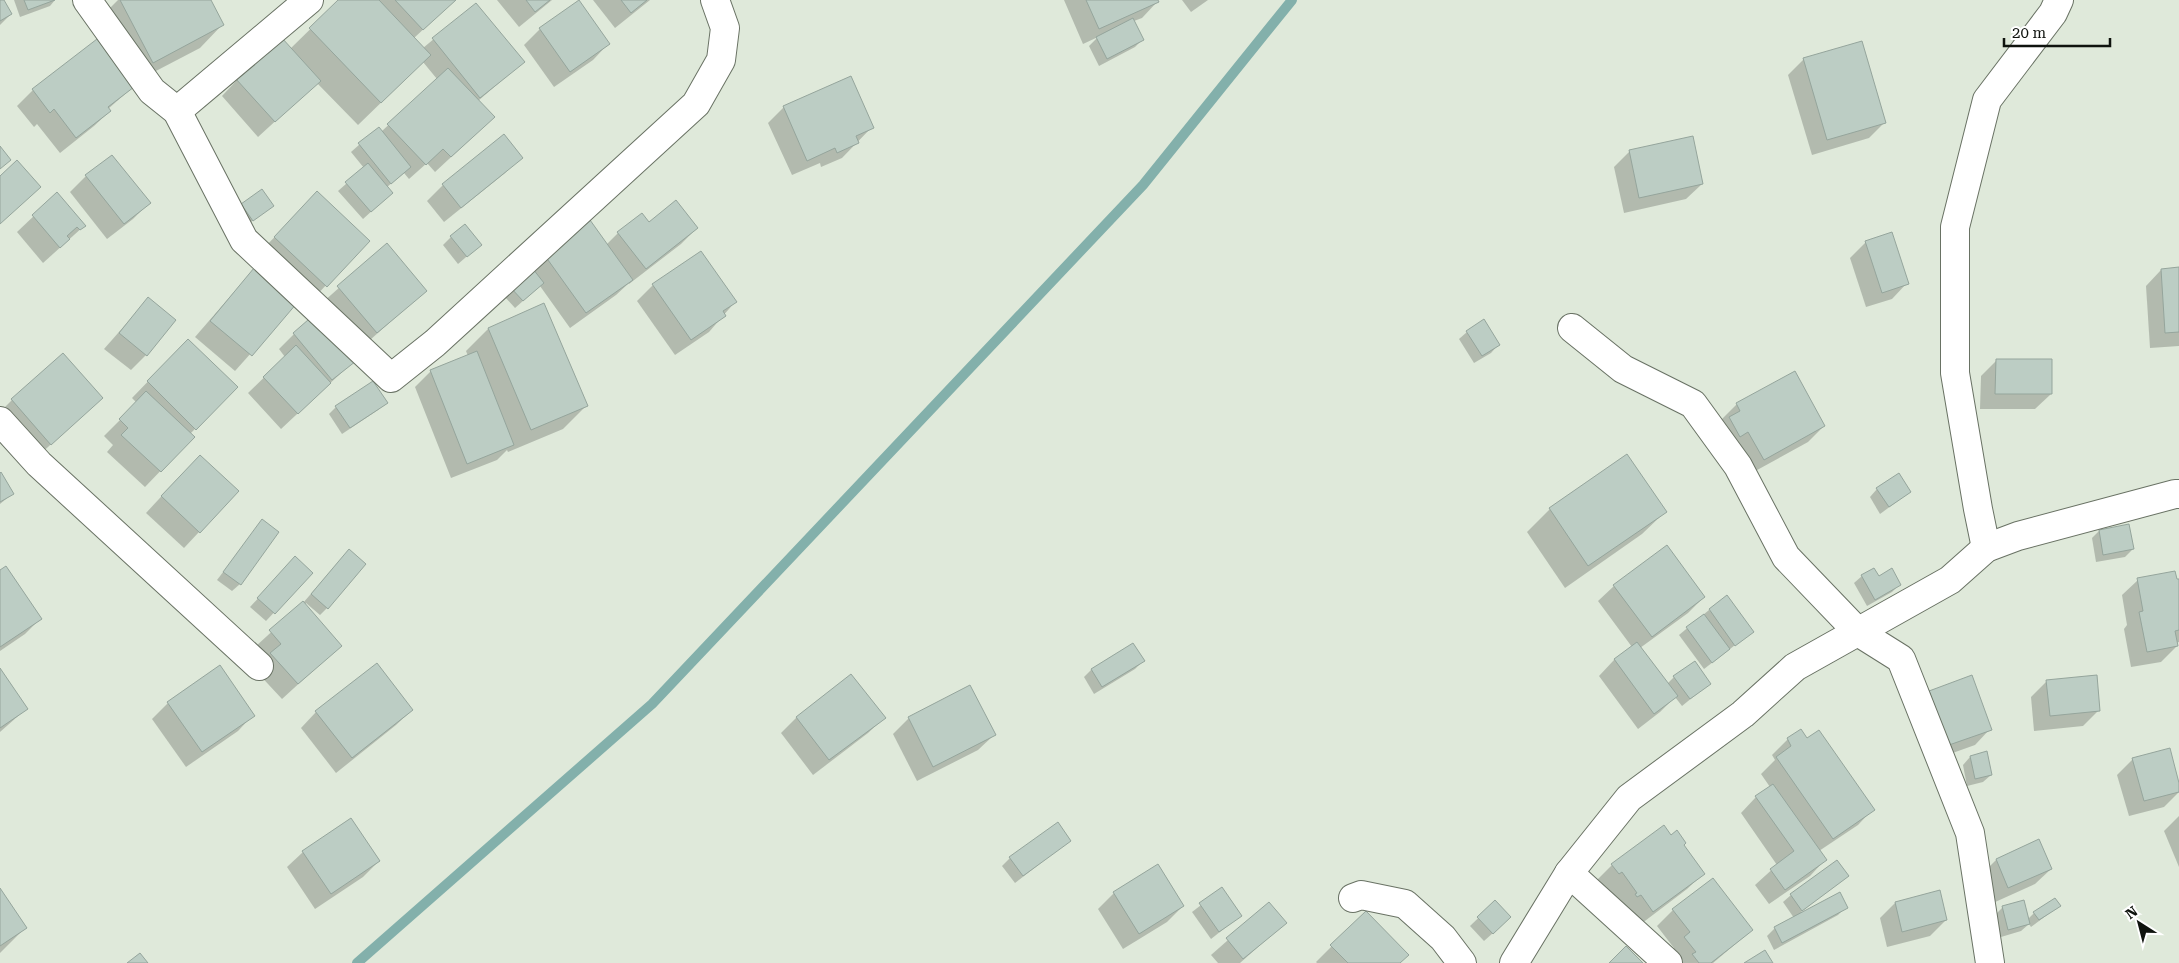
<svg xmlns="http://www.w3.org/2000/svg" width="2179" height="963" viewBox="0 0 2179 963" font-family="'Roboto Serif',serif">
	<style>
		.shadow { fill: #0003 }
		.lines { fill: none; stroke-linecap: round; stroke-linejoin: round }
		.stream { stroke: #83b0ab; stroke-width: 10 }
		.building { fill: #bccdc4; stroke: #95a59c }
		.minor-casing { stroke: #697264; stroke-width: 30 }
		.minor { stroke: #fff; stroke-width: 28 }
	</style>
	<rect width="100%" height="100%" fill="#dfe9da"/>
	<g class="shadow">
		<polygon points="0,0 3,0 11,14 0,25"/>
		<polygon points="14,0 55,0 50,6 20,17"/>
		<polygon points="118,0 209,0 222,25 200,48 131,84 133,87 108,109 110,111 94,126 60,153 37,124 34,127 17,106 33,90 97,41 123,74 97,21"/>
		<polygon points="340,0 455,0 414,38 423,48 476,4 523,62 478,101 477,133 435,172 427,163 409,179 404,173 387,187 384,200 363,219 338,191 364,168 351,152 378,128 381,132 437,79 423,62 358,125 317,83 258,137 222,96 237,80 290,49"/>
		<polygon points="497,0 552,0 519,27"/>
		<polygon points="593,0 650,0 615,28"/>
		<polygon points="1064,0 1157,0 1157,2 1142,18 1134,21 1143,39 1135,47 1099,66 1089,46 1098,37 1083,44"/>
		<polygon points="1182,0 1208,0 1191,12"/>
		<polygon points="540,29 608,44 593,60 554,87 524,45"/>
		<polygon points="1804,59 1884,123 1869,138 1812,155 1788,75"/>
		<polygon points="784,107 872,127 842,158 821,167 820,163 792,175 768,123"/>
		<polygon points="1630,151 1702,184 1686,199 1624,213 1614,167"/>
		<polygon points="112,156 149,203 133,219 107,239 70,192 86,176"/>
		<polygon points="521,157 505,173 444,222 427,201 443,185"/>
		<polygon points="57,194 84,226 43,263 17,232"/>
		<polygon points="242,205 272,205 245,227 234,213"/>
		<polygon points="302,209 368,241 310,302 259,253"/>
		<polygon points="648,223 697,228 681,244 629,284 629,283 616,295 570,328 540,286 515,308 504,296 544,254 606,245 618,233"/>
		<polygon points="451,237 480,245 458,264 443,245"/>
		<polygon points="1866,242 1907,283 1892,299 1866,307 1850,258"/>
		<polygon points="387,245 425,291 361,348 322,303"/>
		<polygon points="254,269 295,304 235,371 195,337"/>
		<polygon points="2179,269 2179,346 2150,348 2146,286 2161,270"/>
		<polygon points="653,285 735,302 709,332 675,355 637,301"/>
		<polygon points="148,299 146,355 131,370 104,349"/>
		<polygon points="488,329 586,406 563,429 508,452 507,450 497,460 451,478 415,387 431,371 468,356 466,351"/>
		<polygon points="1467,332 1498,345 1491,353 1474,363 1459,339"/>
		<polygon points="294,334 354,361 281,429 248,393 285,357 279,349"/>
		<polygon points="188,340 236,387 190,434 193,437 145,487 107,452 113,445 104,436 137,403 132,398"/>
		<polygon points="1997,360 2051,394 2035,409 1980,409 1981,376"/>
		<polygon points="101,398 35,459 0,412 12,400"/>
		<polygon points="386,402 378,410 342,434 329,414 336,407"/>
		<polygon points="1737,404 1824,426 1808,442 1748,475 1721,420"/>
		<polygon points="184,472 199,532 184,548 146,513"/>
		<polygon points="0,475 12,494 0,504"/>
		<polygon points="1877,489 1910,492 1880,514 1870,497"/>
		<polygon points="1550,509 1665,512 1642,534 1565,588 1527,532"/>
		<polygon points="262,521 240,584 232,591 217,580"/>
		<polygon points="2099,531 2133,549 2125,557 2096,562 2092,538"/>
		<polygon points="341,559 327,608 320,615 306,603 305,605 340,646 282,699 255,670 255,647 303,603"/>
		<polygon points="288,566 311,573 266,621 250,607"/>
		<polygon points="0,572 40,619 25,634 0,651"/>
		<polygon points="1862,576 1878,578 1899,585 1892,592 1867,606 1854,583"/>
		<polygon points="2138,580 2179,580 2179,642 2176,643 2177,646 2161,662 2131,667 2124,629 2127,625 2122,595"/>
		<polygon points="1614,586 1704,597 1688,613 1640,648 1667,684 1674,677 1709,684 1682,706 1675,697 1660,712 1638,729 1599,676 1614,660 1632,647 1598,601"/>
		<polygon points="1709,610 1752,632 1704,669 1679,635"/>
		<polygon points="1133,645 1143,661 1135,669 1094,694 1084,677 1091,670"/>
		<polygon points="219,667 253,715 238,731 186,767 152,719 168,703"/>
		<polygon points="0,670 26,709 0,732"/>
		<polygon points="2047,681 2099,710 2083,726 2034,731 2031,697"/>
		<polygon points="1929,692 1990,729 1975,745 1933,760 1914,708"/>
		<polygon points="412,710 396,725 336,773 301,728 316,712"/>
		<polygon points="796,718 884,718 868,733 813,775 781,733"/>
		<polygon points="909,718 994,735 978,750 917,781 893,734"/>
		<polygon points="1788,739 1807,740 1873,809 1858,825 1819,851 1825,860 1810,876 1769,904 1755,885 1777,865 1741,813 1756,797 1770,787 1761,774 1775,760 1772,755"/>
		<polygon points="1970,757 1991,775 1983,782 1967,786 1963,765"/>
		<polygon points="2133,759 2179,788 2179,792 2164,807 2129,816 2117,775"/>
		<polygon points="2179,816 2179,867 2164,831"/>
		<polygon points="1663,827 1670,837 1682,845 1703,874 1687,889 1637,927 1606,887 1603,889 1596,881 1612,865"/>
		<polygon points="1069,841 1015,883 1002,866 1010,858"/>
		<polygon points="303,852 379,861 363,877 315,909 287,867"/>
		<polygon points="1996,860 2051,869 2035,884 1993,903 1981,875"/>
		<polygon points="1847,876 1801,912 1846,907 1838,915 1774,950 1767,936 1775,928 1794,918 1783,902 1791,895"/>
		<polygon points="1713,880 1752,930 1713,963 1676,963 1669,953 1674,948 1657,926 1673,910"/>
		<polygon points="1222,889 1240,916 1211,939 1192,912"/>
		<polygon points="0,891 25,928 0,953"/>
		<polygon points="1114,893 1183,906 1167,922 1123,949 1098,909"/>
		<polygon points="1495,902 1502,925 1484,941 1470,926"/>
		<polygon points="1895,903 1946,920 1930,936 1887,947 1880,918"/>
		<polygon points="1269,904 1285,923 1240,963 1218,963 1211,955"/>
		<polygon points="2059,906 2031,927 2029,924 2021,931 2001,937 1995,915 2003,907 2028,919 2034,913"/>
		<polygon points="1366,912 1399,963 1317,963 1316,962"/>
	</g>
	<g class="lines">
		<polyline class="stream" points="357,963 652,704 1143,185 1292,0"/>
	</g>
	<g class="building">
		<polygon points="0,0 4,0 12,14 0,21"/>
		<polygon points="24,0 55,0 28,10"/>
		<polygon points="120,0 211,0 224,25 153,63"/>
		<polygon points="338,0 379,0 431,55 381,103 309,28"/>
		<polygon points="395,0 456,0 423,30"/>
		<polygon points="526,0 550,0 535,12"/>
		<polygon points="579,0 610,44 570,72 539,28"/>
		<polygon points="621,0 647,0 631,13"/>
		<polygon points="1086,0 1158,0 1159,2 1099,29"/>
		<polygon points="476,3 525,62 480,98 432,38"/>
		<polygon points="1133,18 1144,40 1107,59 1096,37"/>
		<polygon points="282,38 321,81 275,122 236,79"/>
		<polygon points="97,39 134,87 108,107 111,111 76,138 54,109 50,113 32,89"/>
		<polygon points="1862,41 1886,123 1827,140 1803,58"/>
		<polygon points="448,68 495,117 451,157 443,149 426,165 387,124"/>
		<polygon points="851,76 874,128 856,136 859,143 837,153 835,148 807,161 783,106"/>
		<polygon points="379,127 411,167 391,184 358,143"/>
		<polygon points="504,134 523,158 461,208 442,184"/>
		<polygon points="1693,136 1703,184 1639,198 1629,150"/>
		<polygon points="0,146 11,160 0,169"/>
		<polygon points="112,155 151,203 124,224 85,175"/>
		<polygon points="17,160 41,187 0,224 0,176"/>
		<polygon points="368,163 393,193 371,212 345,182"/>
		<polygon points="262,189 274,206 253,221 241,204"/>
		<polygon points="317,191 370,241 327,287 274,237"/>
		<polygon points="57,192 86,226 80,230 77,227 67,236 70,239 60,248 32,215"/>
		<polygon points="676,200 698,228 646,269 617,232 642,213 649,222"/>
		<polygon points="590,220 633,280 586,313 543,253"/>
		<polygon points="465,224 482,245 467,257 450,236"/>
		<polygon points="1892,232 1909,284 1882,293 1865,241"/>
		<polygon points="387,243 427,291 377,333 337,286"/>
		<polygon points="701,251 737,302 723,311 726,316 691,340 652,284"/>
		<polygon points="2179,267 2179,332 2165,333 2161,269"/>
		<polygon points="254,268 297,303 252,356 210,321"/>
		<polygon points="533,269 544,283 523,301 511,288"/>
		<polygon points="148,297 176,320 147,356 119,333"/>
		<polygon points="544,303 588,406 531,430 488,328"/>
		<polygon points="316,313 356,361 332,380 293,333"/>
		<polygon points="1484,319 1500,345 1482,356 1466,331"/>
		<polygon points="188,339 238,387 196,430 147,381"/>
		<polygon points="296,345 331,383 298,414 263,377"/>
		<polygon points="477,351 514,445 467,464 430,370"/>
		<polygon points="63,353 103,398 51,445 11,399"/>
		<polygon points="1996,359 2052,359 2052,394 1995,394"/>
		<polygon points="1795,371 1825,426 1764,460 1748,432 1740,437 1729,417 1740,411 1736,403"/>
		<polygon points="373,381 388,403 350,428 335,406"/>
		<polygon points="146,391 195,437 161,472 121,435 128,428 119,419"/>
		<polygon points="1627,454 1667,512 1588,566 1549,508"/>
		<polygon points="200,455 239,491 200,533 161,496"/>
		<polygon points="1,472 14,494 0,502 0,473"/>
		<polygon points="1899,473 1911,492 1889,507 1876,488"/>
		<polygon points="262,519 279,532 241,585 223,572"/>
		<polygon points="2129,524 2134,549 2103,555 2099,530"/>
		<polygon points="1667,545 1705,597 1652,637 1613,585"/>
		<polygon points="349,549 366,564 328,609 311,594"/>
		<polygon points="295,556 313,573 275,614 257,598"/>
		<polygon points="6,566 42,619 0,647 0,570"/>
		<polygon points="1874,568 1879,576 1892,568 1901,585 1875,600 1861,575"/>
		<polygon points="2175,571 2177,579 2179,579 2179,630 2175,631 2178,646 2147,652 2139,612 2143,611 2137,578"/>
		<polygon points="1727,595 1754,632 1735,646 1709,609"/>
		<polygon points="303,601 342,646 298,684 270,653 281,644 269,630"/>
		<polygon points="1704,614 1730,649 1712,663 1686,627"/>
		<polygon points="1637,642 1678,696 1654,714 1614,659"/>
		<polygon points="1133,643 1145,661 1102,687 1091,669"/>
		<polygon points="1695,661 1711,684 1690,699 1673,676"/>
		<polygon points="377,663 413,710 352,758 315,711"/>
		<polygon points="220,665 255,716 202,752 167,702"/>
		<polygon points="0,668 28,709 0,728"/>
		<polygon points="851,674 886,718 829,760 796,717"/>
		<polygon points="1972,675 1992,730 1949,745 1929,691"/>
		<polygon points="2097,675 2100,711 2050,716 2046,680"/>
		<polygon points="970,685 996,735 933,767 908,717"/>
		<polygon points="1801,729 1807,738 1819,730 1875,810 1833,839 1776,757 1791,746 1787,738"/>
		<polygon points="2170,748 2179,783 2179,792 2144,801 2132,758"/>
		<polygon points="1987,751 1992,775 1975,779 1970,756"/>
		<polygon points="1773,784 1827,860 1785,890 1770,869 1794,851 1755,796"/>
		<polygon points="351,818 380,861 331,894 302,851"/>
		<polygon points="1058,822 1071,841 1023,876 1009,857"/>
		<polygon points="1664,825 1671,835 1677,830 1686,843 1684,845 1705,874 1653,912 1641,895 1637,897 1635,894 1637,893 1622,872 1619,874 1611,864"/>
		<polygon points="2039,839 2052,869 2008,888 1996,859"/>
		<polygon points="1837,860 1849,876 1802,911 1790,894"/>
		<polygon points="1158,864 1184,906 1139,934 1113,892"/>
		<polygon points="1713,878 1753,930 1711,963 1699,963 1692,954 1696,952 1684,937 1690,932 1672,909"/>
		<polygon points="1222,887 1242,916 1219,932 1199,903"/>
		<polygon points="0,888 27,928 0,946"/>
		<polygon points="1940,890 1947,920 1902,932 1895,902"/>
		<polygon points="1840,892 1848,908 1782,943 1774,927"/>
		<polygon points="2055,898 2061,906 2039,920 2033,912"/>
		<polygon points="1495,900 1511,917 1493,934 1477,917"/>
		<polygon points="2024,900 2030,924 2008,930 2002,906"/>
		<polygon points="1269,902 1287,923 1243,959 1226,938"/>
		<polygon points="1366,911 1409,955 1400,963 1348,963 1330,945"/>
		<polygon points="1626,946 1643,963 1609,963"/>
		<polygon points="1765,950 1773,963 1744,963"/>
		<polygon points="140,953 148,963 127,963"/>
	</g>
	<g class="lines">
		<defs>
			<g id="minor">
				<polyline points="87,0 152,91 177,111 244,240 391,378 435,343 696,104 721,60 725,28 715,0"/>
				<polyline points="177,111 309,0"/>
				<polyline points="1572,328 1623,369 1693,404 1738,466 1786,557 1858,632 1901,659 1970,833 1990,963"/>
				<polyline points="0,421 39,464 259,666"/>
				<polyline points="1986,548 1978,509 1955,373 1955,227 1987,100 2053,13 2059,0"/>
				<polyline points="1569,873 1668,963"/>
				<polyline points="1353,898 1361,895 1405,904 1443,938 1462,963"/>
				<polyline points="1514,963 1569,873 1629,798 1743,714 1795,667 1950,580 1986,548 2018,536 2175,494 2179,494"/>
			</g>
		</defs>
		<use href="#minor" class="minor-casing"/>
		<use href="#minor" class="minor"/>
	</g>
	<g transform="translate(2139 923) rotate(324)" stroke="#ffffff" stroke-width="4" paint-order="stroke">
	<path d="M0-4L9 19L0 12L-9 19Z" fill="#0f130e"/>
	<text y="-8" font-size="14" font-weight="bold" text-anchor="middle" fill="#0f130e">N</text>
	</g>
	<path d="M2004 38v8h106v-8" fill="none" stroke="#0f130e" stroke-width="2.5"/>
	<text x="2012" y="38" font-size="15" fill="#0f130e" stroke="#ffffff" stroke-width="4" paint-order="stroke">20 m</text>
</svg>
